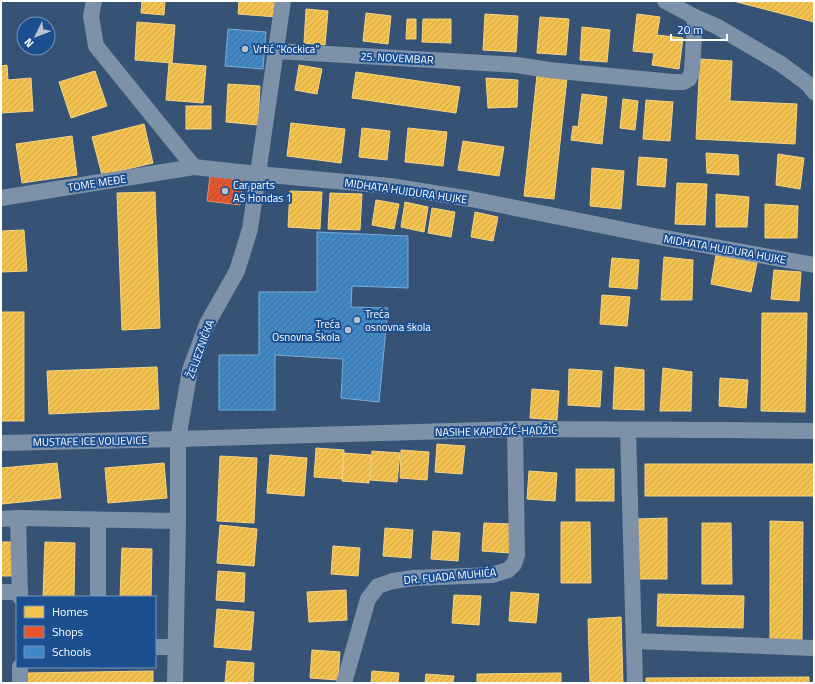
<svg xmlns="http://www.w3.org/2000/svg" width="815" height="684" viewBox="0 0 815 684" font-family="'Titillium Web',sans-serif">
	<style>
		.homes { fill: url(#homes-hatch); stroke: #f6d483 }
		.shops { fill: url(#shops-hatch); stroke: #ec896d }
		.schools { fill: url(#schools-hatch); stroke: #79acd6 }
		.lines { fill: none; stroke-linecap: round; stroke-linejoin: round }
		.minor { stroke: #7d92a8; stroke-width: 16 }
		.poi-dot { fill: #b9c2ce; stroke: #1b4f8f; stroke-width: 1.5 }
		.labels { text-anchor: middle; stroke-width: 4; stroke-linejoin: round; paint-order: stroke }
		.poi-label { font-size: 11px; fill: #fff; stroke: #1b4f8f; text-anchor: start }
		.street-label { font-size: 11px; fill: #fff; stroke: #1b4f8f }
	</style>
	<defs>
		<pattern id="homes-hatch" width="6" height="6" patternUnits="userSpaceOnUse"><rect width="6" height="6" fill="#f2c14e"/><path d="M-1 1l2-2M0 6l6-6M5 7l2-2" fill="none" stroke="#c8a44e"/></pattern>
		<pattern id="shops-hatch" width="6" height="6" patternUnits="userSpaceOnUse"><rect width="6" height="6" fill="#e4572e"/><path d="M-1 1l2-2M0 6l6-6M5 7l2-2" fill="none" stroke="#af5338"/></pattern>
		<pattern id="schools-hatch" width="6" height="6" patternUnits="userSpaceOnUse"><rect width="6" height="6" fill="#3f88c5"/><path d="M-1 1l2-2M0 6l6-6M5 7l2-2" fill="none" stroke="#447095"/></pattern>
	</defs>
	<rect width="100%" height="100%" fill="#365274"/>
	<g class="homes">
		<polygon points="142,1 165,1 164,15 141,13"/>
		<polygon points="239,1 277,1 276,17 238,14"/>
		<polygon points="733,1 814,1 814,22"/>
		<polygon points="306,9 328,11 325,45 304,43"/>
		<polygon points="366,13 391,16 388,44 363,41"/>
		<polygon points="485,14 518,16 516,52 483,50"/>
		<polygon points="637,14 660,17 657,35 683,38 679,69 652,65 654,53 633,51"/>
		<polygon points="540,17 569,19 566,55 537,53"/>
		<polygon points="407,19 416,19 416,39 406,39"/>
		<polygon points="423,19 451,19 451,43 422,42"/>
		<polygon points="137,22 175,25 172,63 135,60"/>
		<polygon points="582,27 610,30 607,62 580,60"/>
		<polygon points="700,59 732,61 730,101 797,104 795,144 696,139"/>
		<polygon points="169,63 206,66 203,103 166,100"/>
		<polygon points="7,65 8,80 31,78 33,111 1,113 1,66"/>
		<polygon points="299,65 322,69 317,94 295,90"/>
		<polygon points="95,71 107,106 71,118 59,82"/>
		<polygon points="356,72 460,87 456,113 352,98"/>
		<polygon points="537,75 567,78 554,199 524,196"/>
		<polygon points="486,78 518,80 517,107 488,108"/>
		<polygon points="228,84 260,86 258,125 226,122"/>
		<polygon points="582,94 607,97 602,144 571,140 573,126 578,127"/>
		<polygon points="623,99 638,101 635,130 620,128"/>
		<polygon points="646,100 673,102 670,141 643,139"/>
		<rect x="186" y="106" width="25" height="23"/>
		<polygon points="291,123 345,129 341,163 287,156"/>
		<polygon points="144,124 153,163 102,175 92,137"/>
		<polygon points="362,128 390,131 387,160 359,157"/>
		<polygon points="408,128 447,132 443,166 405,162"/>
		<polygon points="72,136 77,175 22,183 16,144"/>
		<polygon points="463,141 504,147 499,176 458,170"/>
		<polygon points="706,153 738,155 739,175 707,173"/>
		<polygon points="778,154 804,158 800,189 776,185"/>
		<polygon points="639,157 667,159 665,187 637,185"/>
		<polygon points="592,168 624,171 621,209 590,206"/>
		<polygon points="677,183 707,184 705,225 675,224"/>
		<polygon points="290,191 322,192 320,229 288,227"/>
		<polygon points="155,192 160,328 122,330 117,193"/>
		<polygon points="330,193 362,194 360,230 328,229"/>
		<polygon points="716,194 749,197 747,227 716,227"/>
		<polygon points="376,200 399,204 394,229 372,225"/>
		<polygon points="405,202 428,207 424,232 401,227"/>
		<polygon points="765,204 798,206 797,238 765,238"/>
		<polygon points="432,208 455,212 451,237 428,233"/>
		<polygon points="475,212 498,217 493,241 471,237"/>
		<polygon points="24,230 27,271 1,272 1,231"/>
		<polygon points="716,255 757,263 751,292 711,284"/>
		<polygon points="664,257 693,260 692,300 661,300"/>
		<polygon points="612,258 639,260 637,289 609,287"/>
		<polygon points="774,270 801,272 799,301 771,299"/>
		<polygon points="602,295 630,297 627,326 600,324"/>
		<rect x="1" y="312" width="23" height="109"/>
		<polygon points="762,313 807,313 805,412 761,411"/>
		<polygon points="157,367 159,409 49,414 47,371"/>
		<polygon points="615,367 644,370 644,410 613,409"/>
		<polygon points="663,368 692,372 691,411 660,411"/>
		<polygon points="569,369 602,371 600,407 568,405"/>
		<polygon points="720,378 748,380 746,408 719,406"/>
		<polygon points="532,389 559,391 557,420 530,418"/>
		<polygon points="437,444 465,446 462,474 435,472"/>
		<polygon points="316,448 344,450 342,479 314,477"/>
		<polygon points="401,450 429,452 427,480 400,478"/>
		<polygon points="372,451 400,453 397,482 370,480"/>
		<polygon points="344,453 371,455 369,483 342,481"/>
		<polygon points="270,455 307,458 304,496 267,493"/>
		<polygon points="220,456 257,458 254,523 217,521"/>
		<polygon points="57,463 61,498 2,504 1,468"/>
		<polygon points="164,463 167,498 108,503 105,468"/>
		<rect x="645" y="464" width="169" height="32"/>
		<rect x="576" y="469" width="38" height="32"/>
		<polygon points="529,471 557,473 555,501 527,499"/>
		<polygon points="667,518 667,579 637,579 637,519"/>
		<polygon points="770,521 803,522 802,641 770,641"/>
		<polygon points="561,522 590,522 591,583 561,583"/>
		<polygon points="484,523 512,524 510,553 482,551"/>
		<polygon points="702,523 731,523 732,584 702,584"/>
		<polygon points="220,525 257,529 254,566 217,563"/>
		<polygon points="385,528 413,530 411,558 383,556"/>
		<polygon points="433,531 460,533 458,561 431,559"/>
		<polygon points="1,542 13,542 14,576 1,576"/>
		<polygon points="45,542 75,543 74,597 43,597"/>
		<polygon points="333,546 360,548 358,576 331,574"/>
		<polygon points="122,548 152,549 151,597 120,597"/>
		<polygon points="218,571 245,573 244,602 216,600"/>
		<polygon points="346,590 347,620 309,622 307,592"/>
		<polygon points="511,592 539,594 536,623 509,621"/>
		<polygon points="658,594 744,596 743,628 657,626"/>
		<polygon points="454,595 481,596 479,625 452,623"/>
		<polygon points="217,609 254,612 251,650 214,647"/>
		<polygon points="621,617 623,683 590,683 588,619"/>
		<polygon points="312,650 340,652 338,680 310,678"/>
		<polygon points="227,661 254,663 253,683 225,683"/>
		<polygon points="153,671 153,683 27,683 27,673"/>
		<polygon points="372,671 399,673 398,683 371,683"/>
		<polygon points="561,673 561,683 477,683 477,674"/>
		<polygon points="426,674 454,676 453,683 425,683"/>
		<polygon points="809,677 809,683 646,683 646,678"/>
	</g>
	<polygon class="shops" points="210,176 243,180 240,205 207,201"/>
	<g class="schools">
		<polygon points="228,29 266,32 263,69 225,66"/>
		<polygon points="317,232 408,236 408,288 352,286 351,307 388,308 379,402 341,398 343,359 275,355 275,410 219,410 219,355 259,355 259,292 317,292"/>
	</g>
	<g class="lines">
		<g class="minor">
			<polyline points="94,1 91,16 96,46 194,167"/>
			<polyline points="665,1 695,17 716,26 781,64 808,84 814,92"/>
			<polyline points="276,51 517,65 549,70 673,82 684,82 689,79 692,71 695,17"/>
			<polyline points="1,198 194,167 258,174 390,186 471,199 654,236 814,265"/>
			<polyline points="628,430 635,683"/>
			<polyline points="1,443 178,439 515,429 723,430 814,431"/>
			<polyline points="18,518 178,521"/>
			<polyline points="1,519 18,518 20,597"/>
			<polyline points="98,520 98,597"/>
			<polyline points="1,592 20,592"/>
			<polyline points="634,641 814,648"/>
			<polyline points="155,647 175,647"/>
			<polyline points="20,683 20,667"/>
			<polyline points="175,683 178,521 178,439 190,370 207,324 237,271 250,229 283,1"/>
			<polyline points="344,683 368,599 378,586 393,581 414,578 492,575 508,570 514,564 517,555 515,429"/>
		</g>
	</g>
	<g class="poi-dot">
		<circle cx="245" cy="49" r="4"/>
		<circle cx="225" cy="191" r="4"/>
		<circle cx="357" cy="320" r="4"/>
		<circle cx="348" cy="330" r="4"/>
	</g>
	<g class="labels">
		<g class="poi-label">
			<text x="253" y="53">Vrtić "Kockica"</text>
			<text x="233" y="189">Car parts<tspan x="233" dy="13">AS Hondas 1</tspan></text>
			<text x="365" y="318">Treća<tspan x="365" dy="13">osnovna škola</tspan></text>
			<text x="340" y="328" text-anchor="end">Treća<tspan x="340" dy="13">Osnovna Škola</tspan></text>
		</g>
		<g class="street-label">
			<text transform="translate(397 58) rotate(3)" y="4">25. NOVEMBAR</text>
			<text transform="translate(97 183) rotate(-9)" y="4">TOME MEĐE</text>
			<text transform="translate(406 191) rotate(8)" y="4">MIDHATA HUJDURA HUJKE</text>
			<text transform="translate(725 249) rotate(10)" y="4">MIDHATA HUJDURA HUJKE</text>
			<text transform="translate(200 349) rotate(-70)" y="4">ŽELJEZNIČKA</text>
			<text transform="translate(496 431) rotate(-1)" y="4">NASIHE KAPIDŽIĆ-HADŽIĆ</text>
			<text transform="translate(90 441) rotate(-1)" y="4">MUSTAFE ICE VOLJEVICE</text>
			<text transform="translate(450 576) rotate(-5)" y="4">DR. FUADA MUHIĆA</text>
		</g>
	</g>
	<rect width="815" height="684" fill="none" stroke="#ffffff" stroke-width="4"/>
	<rect x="16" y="596" width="140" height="72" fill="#1b4f8f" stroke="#7695bc"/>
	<rect x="24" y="606" width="20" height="12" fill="#f2c14e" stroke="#7695bc"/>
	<text x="52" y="616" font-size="12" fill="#ffffff">Homes</text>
	<rect x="24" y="626" width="20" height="12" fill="#e4572e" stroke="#7695bc"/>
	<text x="52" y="636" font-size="12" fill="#ffffff">Shops</text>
	<rect x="24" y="646" width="20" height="12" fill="#3f88c5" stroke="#7695bc"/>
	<text x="52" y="656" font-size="12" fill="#ffffff">Schools</text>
	<g transform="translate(36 36) rotate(227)"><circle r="19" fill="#1b4f8f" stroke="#7695bc"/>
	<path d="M0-3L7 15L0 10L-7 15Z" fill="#b9c2ce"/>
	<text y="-6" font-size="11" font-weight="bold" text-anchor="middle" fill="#ffffff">N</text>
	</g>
	<path d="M671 34v6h56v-6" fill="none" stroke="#ffffff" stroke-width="2"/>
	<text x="677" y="34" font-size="12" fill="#ffffff" stroke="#1b4f8f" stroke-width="3" paint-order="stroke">20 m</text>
</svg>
